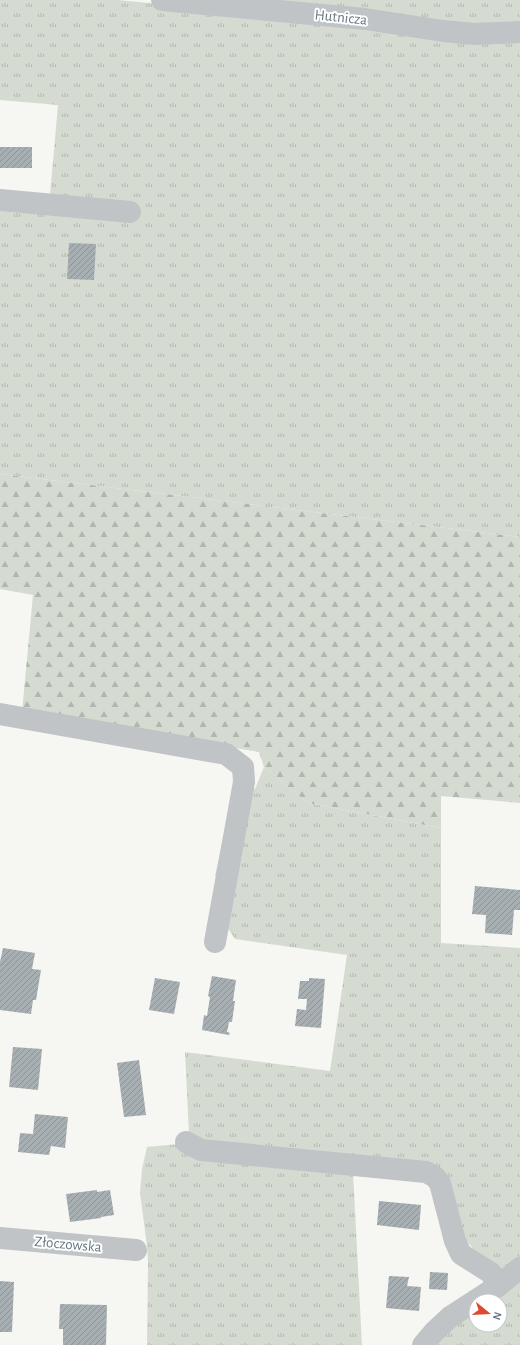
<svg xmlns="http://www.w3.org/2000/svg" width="520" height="1345" viewBox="0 0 520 1345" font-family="'Alegreya Sans',sans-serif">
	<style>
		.grass { fill: url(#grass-tufts) }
		.forest { fill: url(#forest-firs) }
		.building { fill: url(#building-hatch) }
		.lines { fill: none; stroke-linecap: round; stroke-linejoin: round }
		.minor { stroke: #c0c4c7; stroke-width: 22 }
		.labels { text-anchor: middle; stroke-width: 4; stroke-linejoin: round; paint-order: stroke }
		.street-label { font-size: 15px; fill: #677882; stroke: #fff }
	</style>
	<defs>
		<pattern id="grass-tufts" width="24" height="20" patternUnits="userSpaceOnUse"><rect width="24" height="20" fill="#d6dbd2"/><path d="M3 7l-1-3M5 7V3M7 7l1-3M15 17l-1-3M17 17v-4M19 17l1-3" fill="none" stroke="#b1b6b0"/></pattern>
		<pattern id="forest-firs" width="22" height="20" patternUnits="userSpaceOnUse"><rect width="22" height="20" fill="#d6dbd2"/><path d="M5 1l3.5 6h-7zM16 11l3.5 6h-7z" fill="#b1b6b0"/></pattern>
		<pattern id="building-hatch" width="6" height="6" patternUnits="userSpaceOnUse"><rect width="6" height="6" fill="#a7afb3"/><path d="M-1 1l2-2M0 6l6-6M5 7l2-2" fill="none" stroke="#8c9397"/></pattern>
	</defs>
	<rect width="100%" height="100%" fill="#f6f6f3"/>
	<g class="grass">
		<polygon points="0,0 118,0 363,24 520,36 520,537 0,474 0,191 50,195 58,105 0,100"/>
		<polygon points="211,0 520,0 520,28"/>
		<polygon points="264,767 308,803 441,828 441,943 520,948 520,1262 504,1273 477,1253 464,1238 446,1181 200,1143 189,1134 185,1052 330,1071 347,955 235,939 227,927 232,881 215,876 234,788 255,789"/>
		<polygon points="179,1144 353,1172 362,1345 147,1345 148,1263 147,1246 140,1193 142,1169 147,1147"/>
		<polygon points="520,1277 520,1345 431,1345 476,1306 476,1325 500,1325 500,1301 483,1301"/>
	</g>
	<polygon class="forest" points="0,474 520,537 520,803 441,796 441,828 308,803 264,767 259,752 22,712 33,595 0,589"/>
	<g class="building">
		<rect x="0" y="147" width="32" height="21"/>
		<polygon points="69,243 96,244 94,280 67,279"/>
		<polygon points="475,886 520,890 520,910 514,910 512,935 485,933 486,915 472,914"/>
		<polygon points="3,948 35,953 32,969 41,970 36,1000 33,1000 31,1014 0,1010 0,962"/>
		<polygon points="212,976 236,980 233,1001 235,1001 232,1022 229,1022 227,1032 230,1033 229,1035 202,1030 204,1015 207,1016 210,997 208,996"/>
		<polygon points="155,978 180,982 174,1014 149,1010"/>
		<polygon points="309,978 325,979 321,1028 295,1026 297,1009 306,1010 307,999 298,999 300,981 309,981"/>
		<polygon points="13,1047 42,1049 38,1090 9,1087"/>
		<polygon points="139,1060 146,1115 124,1117 117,1063"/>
		<polygon points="35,1114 68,1117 65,1148 51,1146 49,1155 18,1152 20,1133 33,1134"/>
		<polygon points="97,1190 97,1192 110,1190 114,1215 101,1217 101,1218 70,1222 66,1194"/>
		<polygon points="379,1201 421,1205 419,1230 377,1225"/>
		<polygon points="430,1272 448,1273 447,1290 429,1289"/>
		<polygon points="389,1276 409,1277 407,1286 421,1287 419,1311 386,1308"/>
		<polygon points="0,1281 14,1282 12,1332 0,1332"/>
		<polygon points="60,1304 107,1305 106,1345 63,1345 63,1329 59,1329"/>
	</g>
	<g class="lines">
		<g class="minor">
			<polyline points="162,0 365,19 443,31 475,34 520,32"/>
			<polyline points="0,200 130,212"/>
			<polyline points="0,714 226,754 243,767 244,782 215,942"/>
			<polyline points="186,1142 201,1150 426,1172 435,1177 440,1183 455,1241 461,1254 491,1273 498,1286"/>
			<polyline points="0,1238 136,1250"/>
			<polyline points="423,1345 434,1332 450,1317 498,1286 520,1268"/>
		</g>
	</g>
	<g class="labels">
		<g class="street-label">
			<text transform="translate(341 17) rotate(6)" y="5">Hutnicza</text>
			<text transform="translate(68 1244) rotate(5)" y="5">Złoczowska</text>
		</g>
	</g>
	<g transform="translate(488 1313) rotate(108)"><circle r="19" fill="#ffffff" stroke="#c2c9cd"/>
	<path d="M0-3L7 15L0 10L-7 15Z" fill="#d94c30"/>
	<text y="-6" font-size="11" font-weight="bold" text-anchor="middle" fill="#677882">N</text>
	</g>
</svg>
